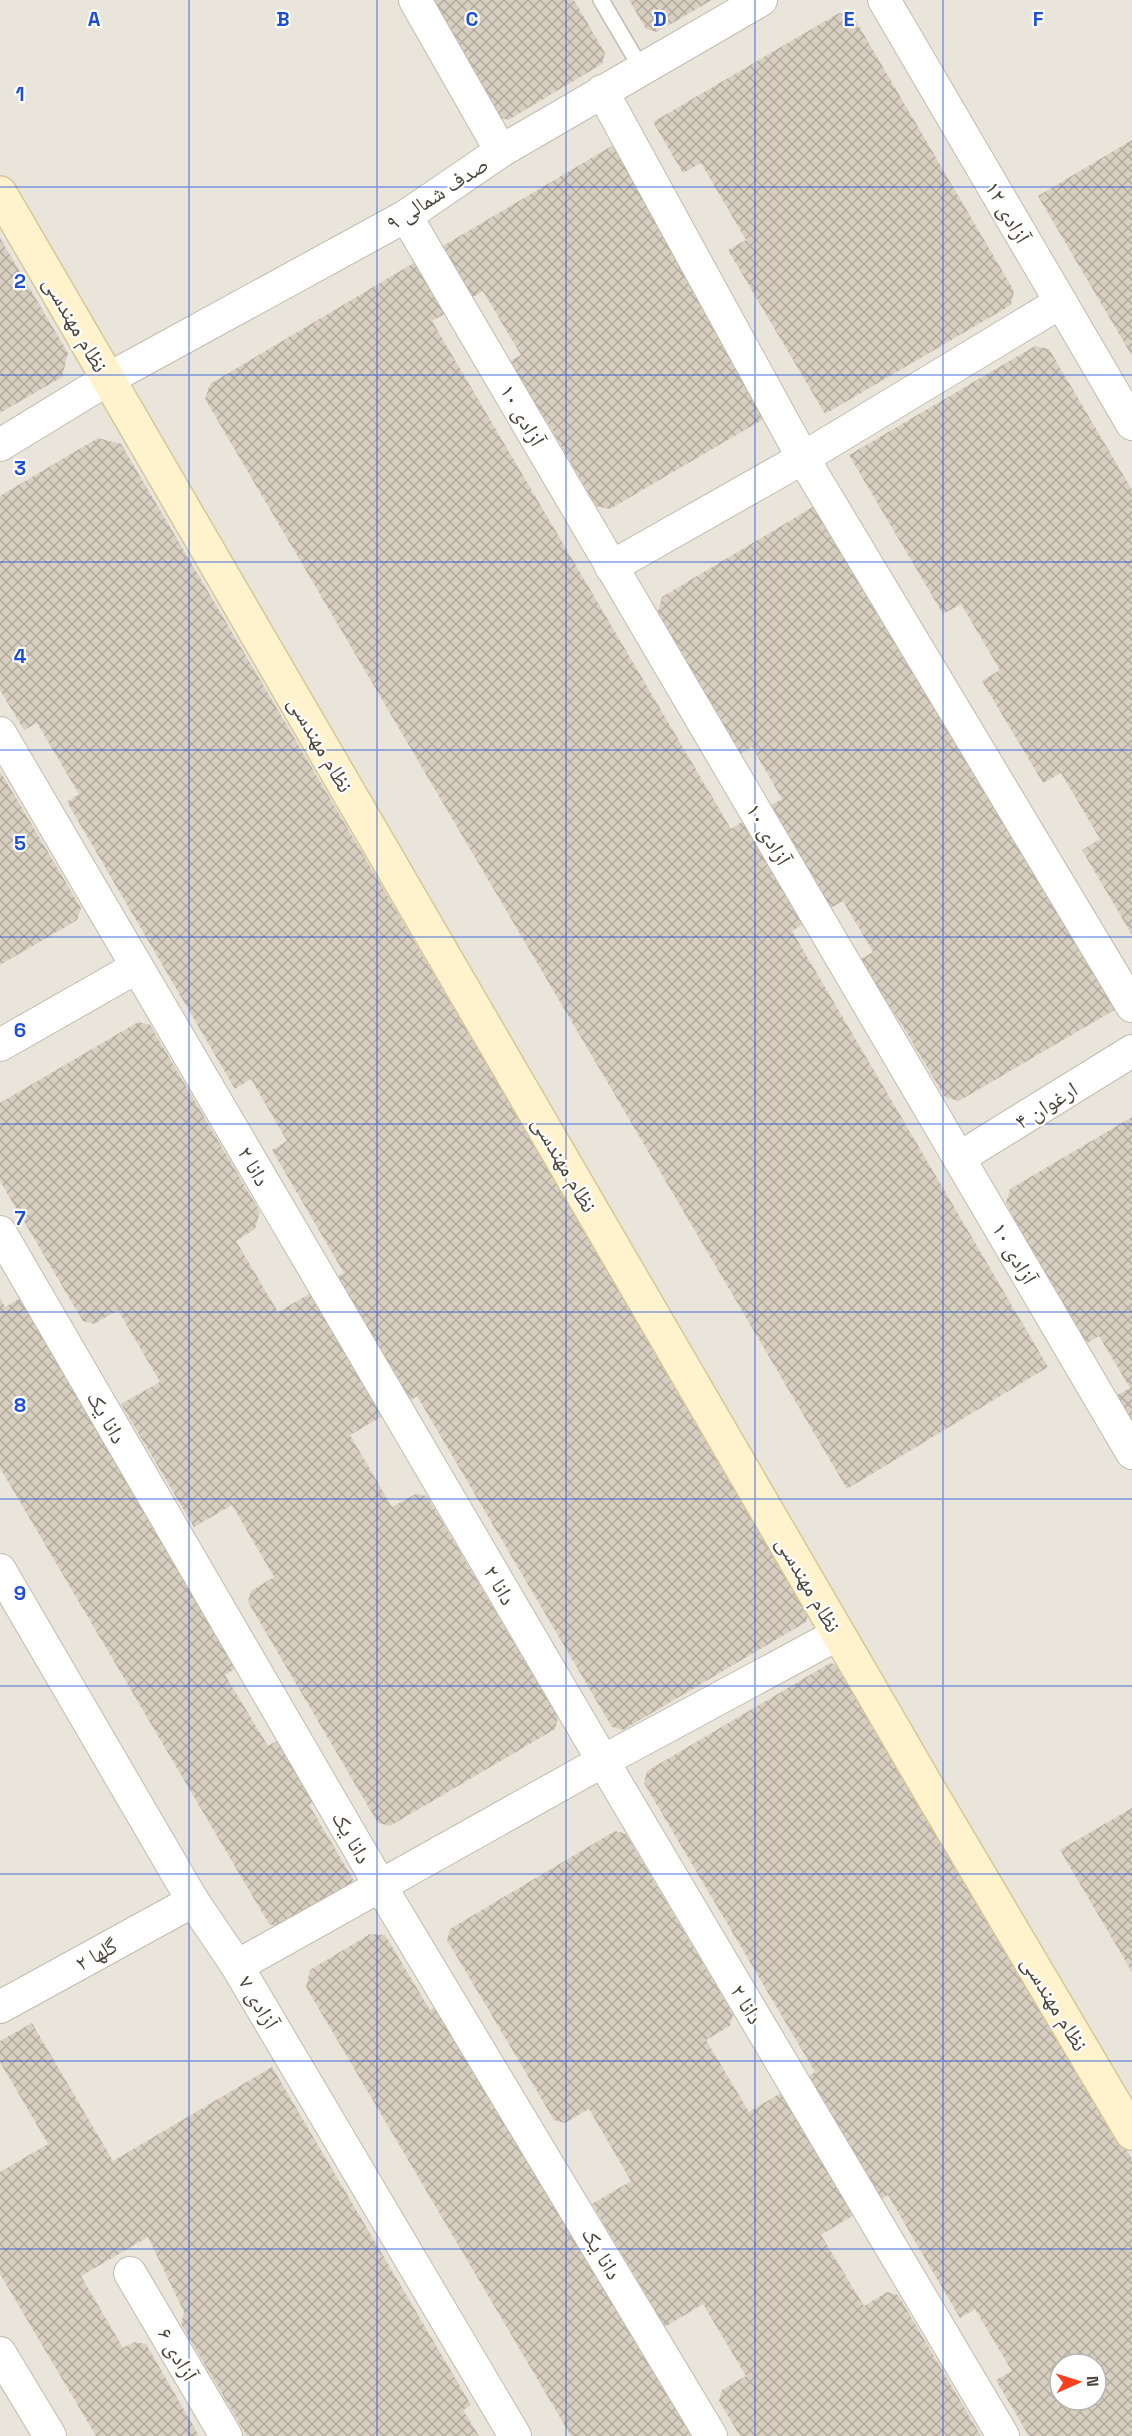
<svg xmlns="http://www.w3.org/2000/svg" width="1132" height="2436" viewBox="0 0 1132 2436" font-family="'Space Grotesk','Noto Naskh Arabic',sans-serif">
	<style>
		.residential { fill: #eae5da; fill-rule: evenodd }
		.building { fill: url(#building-cross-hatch); fill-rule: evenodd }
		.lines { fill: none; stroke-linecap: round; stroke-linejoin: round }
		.lane-casing { stroke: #c2bbae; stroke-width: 18 }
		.street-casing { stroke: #c2bbae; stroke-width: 34 }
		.secondary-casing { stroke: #d6c79b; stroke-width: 36 }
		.lane { stroke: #fff; stroke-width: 15 }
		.street { stroke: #fff; stroke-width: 32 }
		.secondary { stroke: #fff3cd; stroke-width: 33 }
		.grid { fill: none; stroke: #1d4ed8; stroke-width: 1.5; stroke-opacity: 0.55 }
		.labels { text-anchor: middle; stroke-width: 4.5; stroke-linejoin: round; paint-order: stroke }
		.street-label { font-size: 22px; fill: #4b4439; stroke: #fff }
		.grid-label { font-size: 20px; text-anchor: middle; font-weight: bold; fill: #1d4ed8; stroke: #fff; stroke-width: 4.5; stroke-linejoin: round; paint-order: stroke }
	</style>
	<defs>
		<pattern id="building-cross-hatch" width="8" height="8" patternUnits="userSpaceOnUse" patternTransform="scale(1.5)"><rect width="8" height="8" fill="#d8cfc1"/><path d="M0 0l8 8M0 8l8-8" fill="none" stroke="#b1aa9e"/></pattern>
	</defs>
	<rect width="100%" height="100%" fill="#f6f3ec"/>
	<path class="residential" d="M0,0H1132V2436H0ZM1060,2364H1096V2400H1060Z"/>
	<g class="building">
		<polygon points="429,0 574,0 605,53 602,64 508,120 498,117"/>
		<polygon points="629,0 712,0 657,32 646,29"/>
		<polygon points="839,13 853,16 1014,291 1011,305 825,414 728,250 746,240 701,163 683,173 653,122"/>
		<polygon points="632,134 767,417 610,509 596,506 549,425 506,364 521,355 483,291 468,300 438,249"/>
		<polygon points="1132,140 1132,356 1038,196"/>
		<polygon points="0,238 68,353 62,377 0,413"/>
		<polygon points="417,261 448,312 432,321 731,829 746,819 807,922 792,931 1048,1367 847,1489 205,399 210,384"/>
		<polygon points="1035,346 1049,349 1132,490 1132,935 1082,850 1100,839 1061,773 1043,783 982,681 1000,670 961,604 943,614 849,455"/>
		<polygon points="98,438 121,444 809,1611 806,1622 623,1730 612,1727 417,1396 409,1401 336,1278 344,1273 272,1150 287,1141 251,1079 235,1089 67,802 79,794 37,723 24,730 0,690 0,496"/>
		<polygon points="818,504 1116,1009 959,1101 945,1097 899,1020 857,961 873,952 843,901 827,910 767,807 782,799 752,747 737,756 701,695 658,611 662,597"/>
		<polygon points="0,771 81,908 77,920 0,965"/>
		<polygon points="138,1022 150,1025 260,1212 255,1229 236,1241 278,1312 316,1290 388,1413 350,1435 392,1507 416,1494 427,1496 558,1717 555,1729 390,1826 378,1823 248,1602 251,1591 274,1577 232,1505 194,1527 121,1404 160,1382 118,1310 94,1324 83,1321 0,1181 0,1103"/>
		<polygon points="1132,1117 1132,1427 1114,1397 1130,1388 1099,1336 1084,1345 1048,1284 1006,1203 1010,1189"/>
		<polygon points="0,1298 5,1307 21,1298 238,1667 225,1675 268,1746 280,1739 317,1800 309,1805 353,1879 350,1891 286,1929 269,1924 0,1468"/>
		<path d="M830,1663L841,1666L1132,2159V2436H1029L996,2380L1012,2371L975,2309L960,2318L888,2195L880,2200L807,2077L815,2072L644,1783L647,1771ZM1060,2364H1096V2400H1060Z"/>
		<polygon points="1132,1808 1132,1972 1060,1850"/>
		<polygon points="615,1831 626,1834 733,2014 730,2026 706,2040 749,2112 787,2089 859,2212 821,2235 864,2306 887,2292 898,2295 981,2436 740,2436 719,2401 722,2390 746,2376 703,2304 665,2327 592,2204 631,2181 589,2109 565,2123 554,2120 447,1940 450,1929"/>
		<polygon points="370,1934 385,1935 430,2010 437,2005 644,2339 637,2343 691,2436 571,2436 306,1987 310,1970"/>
		<polygon points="32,2023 113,2161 272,2067 471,2405 463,2410 479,2436 247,2436 181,2324 184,2312 148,2237 81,2276 123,2348 134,2342 146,2344 199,2436 96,2436 0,2274 0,2172 48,2144 0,2062 0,2041"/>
	</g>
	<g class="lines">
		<defs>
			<polyline id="lane" points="601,0 641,68"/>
			<g id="street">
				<polyline points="415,0 501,151"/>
				<polyline points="884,0 1132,424"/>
				<polyline points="602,91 803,458 1132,1006"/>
				<polyline points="406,216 1132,1453"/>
				<polyline points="0,445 108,379 406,216 501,151 761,0"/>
				<polyline points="611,567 803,458 1061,302"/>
				<polyline points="0,733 603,1761 1003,2436"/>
				<polyline points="0,1045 137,967"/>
				<polyline points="959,1158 1132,1051"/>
				<polyline points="0,1232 381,1887 711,2436"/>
				<polyline points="0,1570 193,1901 237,1966 515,2436"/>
				<polyline points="237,1966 603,1761 838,1634"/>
				<polyline points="0,2007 193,1901"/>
				<polyline points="130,2273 226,2436"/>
				<polyline points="0,2353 50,2436"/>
			</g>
			<polyline id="secondary" points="0,193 928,1788 1132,2133"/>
		</defs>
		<use href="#lane" class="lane-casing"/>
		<use href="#street" class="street-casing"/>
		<use href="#secondary" class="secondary-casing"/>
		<use href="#lane" class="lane"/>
		<use href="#street" class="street"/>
		<use href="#secondary" class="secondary"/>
	</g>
	<path class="grid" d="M189,0V2436M377,0V2436M566,0V2436M755,0V2436M943,0V2436M0,187H1132M0,375H1132M0,562H1132M0,750H1132M0,937H1132M0,1124H1132M0,1312H1132M0,1499H1132M0,1686H1132M0,1874H1132M0,2061H1132M0,2249H1132"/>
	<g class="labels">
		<g class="street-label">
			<text transform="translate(437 193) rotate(-33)" y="8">صدف شمالی ۹</text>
			<text transform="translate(1008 212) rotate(60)" y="8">آزادی ۱۲</text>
			<text transform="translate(76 324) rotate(60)" y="8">نظام مهندسی</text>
			<text transform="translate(523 415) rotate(60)" y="8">آزادی ۱۰</text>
			<text transform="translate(321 744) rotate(60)" y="8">نظام مهندسی</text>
			<text transform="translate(769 834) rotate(60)" y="8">آزادی ۱۰</text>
			<text transform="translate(1046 1105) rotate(-32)" y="8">ارغوان ۴</text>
			<text transform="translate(565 1164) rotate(60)" y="8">نظام مهندسی</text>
			<text transform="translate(254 1166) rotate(60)" y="8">دانا ۲</text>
			<text transform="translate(1015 1253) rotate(60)" y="8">آزادی ۱۰</text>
			<text transform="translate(107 1417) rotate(60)" y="8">دانا یک</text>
			<text transform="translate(809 1584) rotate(60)" y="8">نظام مهندسی</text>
			<text transform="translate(500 1585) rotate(60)" y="8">دانا ۲</text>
			<text transform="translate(352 1837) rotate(60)" y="8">دانا یک</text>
			<text transform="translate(96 1954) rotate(-29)" y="8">گلها ۲</text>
			<text transform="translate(259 2002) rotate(59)" y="8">آزادی ۷</text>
			<text transform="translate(1055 2003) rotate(59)" y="8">نظام مهندسی</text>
			<text transform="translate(747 2004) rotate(59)" y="8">دانا ۲</text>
			<text transform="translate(602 2253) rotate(59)" y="8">دانا یک</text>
			<text transform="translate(178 2354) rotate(60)" y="8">آزادی ۶</text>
		</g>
	</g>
	<g class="grid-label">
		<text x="94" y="26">A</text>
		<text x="283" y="26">B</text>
		<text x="472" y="26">C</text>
		<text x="660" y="26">D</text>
		<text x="849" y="26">E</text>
		<text x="1038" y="26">F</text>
		<text x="20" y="101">1</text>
		<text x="20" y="288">2</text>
		<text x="20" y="475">3</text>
		<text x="20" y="663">4</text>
		<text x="20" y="850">5</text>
		<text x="20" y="1037">6</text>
		<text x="20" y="1225">7</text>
		<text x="20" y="1412">8</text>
		<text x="20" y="1600">9</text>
	</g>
	<g transform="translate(1078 2382) rotate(87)"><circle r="28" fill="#ffffff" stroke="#b7b4b0" stroke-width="1.5"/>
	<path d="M0-4.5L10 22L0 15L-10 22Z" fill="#fc3f1d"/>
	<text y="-9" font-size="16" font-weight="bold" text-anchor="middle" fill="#4b4439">N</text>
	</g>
</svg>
